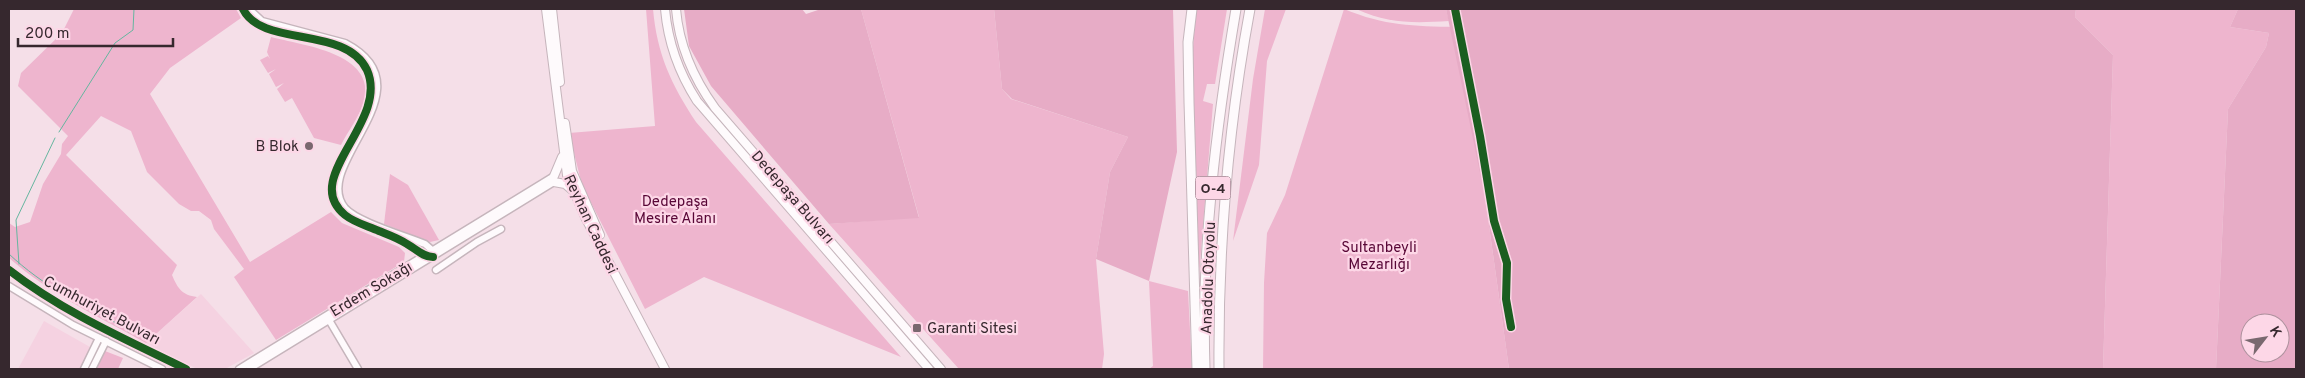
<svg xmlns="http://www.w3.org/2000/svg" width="2305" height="378" viewBox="0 0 2305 378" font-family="Overpass,sans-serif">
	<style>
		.built { fill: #f5d2e1 }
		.green { fill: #eeb5ce }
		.forest { fill: #e7acc6; fill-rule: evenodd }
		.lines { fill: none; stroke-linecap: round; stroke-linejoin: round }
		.stream { stroke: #65b69f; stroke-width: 1 }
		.minor-casing { stroke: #c6b5bc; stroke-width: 9 }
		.major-casing { stroke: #c6b5bc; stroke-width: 10 }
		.highway-casing { stroke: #c6b5bc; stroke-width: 11 }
		.minor { stroke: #fefafc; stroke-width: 6 }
		.major { stroke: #fefafc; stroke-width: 8 }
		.highway { stroke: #fefafc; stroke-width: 9 }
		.cycleway-casing { stroke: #fdd7e7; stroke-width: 11 }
		.cycleway { stroke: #1b5e20; stroke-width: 8 }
		.poi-dot { fill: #79686f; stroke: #fdd7e7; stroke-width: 2 }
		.labels { text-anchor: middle; stroke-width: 4.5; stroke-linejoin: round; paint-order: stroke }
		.shield { fill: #fdd7e7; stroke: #725c66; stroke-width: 1 }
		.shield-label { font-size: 14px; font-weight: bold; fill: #36282e }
		.poi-label { font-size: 15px; fill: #36282e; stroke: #fdd7e7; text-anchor: end }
		.street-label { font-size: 15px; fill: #36282e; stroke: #fdd7e7 }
		.park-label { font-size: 15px; fill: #580636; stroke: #fdd7e7 }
	</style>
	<rect width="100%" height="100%" fill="#f5dfe8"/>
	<g class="built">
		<polygon points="201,294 254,353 225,369 197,369 146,343"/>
		<polygon points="44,321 90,347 80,369 18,369"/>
	</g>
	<g class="green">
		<path d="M74,9H236L241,18L170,68L150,94L250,262L331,212L342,223L399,247L405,253L404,262L276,340L234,277L244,269L214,229L211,220L199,211H191L179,204L147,172L131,131L101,116L66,155L177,265L172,275C178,289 182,295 197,297L146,343C99,317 50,294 9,258V223L15,227L30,222L43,184L61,154L62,144L68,136L18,86L21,73L62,33Z"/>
		<path d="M646,9H653C657,54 671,84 696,122L901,357L704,277L645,309L582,185L569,133L655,126Z"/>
		<polygon points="861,9 994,9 1002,89 1011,99 1128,137 1110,172 1096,259 1104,354 1102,369 959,369 829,224 919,217"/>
		<polygon points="1196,9 1227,9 1215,84 1207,84 1203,101 1213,104 1199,275 1192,61"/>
		<polygon points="1265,9 1286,9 1267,61 1259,165 1233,241 1253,79"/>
		<path d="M1344,9C1385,26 1413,26 1456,27L1485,197L1509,369H1263L1264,283L1267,233L1285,195Z"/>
		<path d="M1356,9H1446L1449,21C1414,23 1389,24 1356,9Z"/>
		<polygon points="2076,9 2238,9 2230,27 2269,33 2266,47 2228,109 2216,369 2103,369 2113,55 2075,17"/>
		<path d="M271,37C301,45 377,53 364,101C360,116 348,131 341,145L314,138L292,98L285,102L277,89L284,83L276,87L269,74L276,69L268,73L260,60L268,56L270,59L267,52Z"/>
		<polygon points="390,174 408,185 439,240 430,242 384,224"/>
		<polygon points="1149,281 1188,291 1192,369 1149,369 1153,366"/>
		<polygon points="105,351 123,358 118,369 95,369"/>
	</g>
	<g class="forest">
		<polygon points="684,9 802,9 806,14 821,9 861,9 919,218 829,224 711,86 689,46"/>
		<polygon points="994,9 1173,9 1177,152 1149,281 1096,259 1110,172 1128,137 1012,99 1002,89"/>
		<polygon points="1446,9 2076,9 2075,17 2113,55 2103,369 1509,369 1485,197"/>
		<path d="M2238,9H2296V369H2216L2228,109L2266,47L2269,33L2230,27ZM2250,323H2280V353H2250Z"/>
	</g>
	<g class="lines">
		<g class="stream">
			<polyline points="59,132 115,43 133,30 134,9"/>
			<path d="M9,254C43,286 81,305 122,326L128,332"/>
			<polyline points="19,264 16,220 55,138"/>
		</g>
		<defs>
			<g id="minor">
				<path d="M243,9C262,48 346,25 367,70C390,122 299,178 345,215C355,223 368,226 379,231C389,235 398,238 407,244C416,249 423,257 433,257"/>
				<path d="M249,9L262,21L345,43C433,89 309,164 345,208C357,222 406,236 425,244L433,251V257"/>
				<polyline points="1455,9 1480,136 1494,221 1507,263 1506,299 1511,327"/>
				<path d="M9,270C63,312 125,339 186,369"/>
				<polyline points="436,270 477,242 501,229"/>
				<polyline points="9,286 73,325 162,369"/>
				<polyline points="329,320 358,369"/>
				<polyline points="84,369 99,338"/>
				<polyline points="92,369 106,341"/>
				<polyline points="239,369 554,176"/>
				<polyline points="249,369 554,182"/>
			</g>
			<g id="major">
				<polyline points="546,9 567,175 586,219 665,369"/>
				<polyline points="552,9 560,82"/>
				<path d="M665,9C668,43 679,73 697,101L929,369"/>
				<path d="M676,9C679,45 694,79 715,108L941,369"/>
				<polyline points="565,123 572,171 600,235"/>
				<polyline points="554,176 562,157"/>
				<polyline points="554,182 565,184 572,190"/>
			</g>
			<g id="highway">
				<polyline points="1192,9 1188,42 1189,102 1197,369"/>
				<path d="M1205,369C1201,249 1216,127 1236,9"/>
				<path d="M1219,369C1218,248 1228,128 1250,9"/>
			</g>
		</defs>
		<use href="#minor" class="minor-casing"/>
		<use href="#major" class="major-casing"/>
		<use href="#highway" class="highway-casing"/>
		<use href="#minor" class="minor"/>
		<use href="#major" class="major"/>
		<use href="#highway" class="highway"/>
		<defs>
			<g id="cycleway">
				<path d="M243,9C262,48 346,25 367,70C390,122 299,178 345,215C355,223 368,226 379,231C389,235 398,238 407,244C416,249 423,257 433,257"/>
				<polyline points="1455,9 1480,136 1494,221 1507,263 1506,299 1511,327"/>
				<path d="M9,270C63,312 125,339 186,369"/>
			</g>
		</defs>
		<use href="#cycleway" class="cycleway-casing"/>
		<use href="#cycleway" class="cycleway"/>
	</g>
	<g class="poi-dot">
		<circle cx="309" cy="146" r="5"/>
		<rect x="912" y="323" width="10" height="10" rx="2.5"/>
	</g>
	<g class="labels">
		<rect class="shield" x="1195.5" y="176.5" width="35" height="23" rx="4"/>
		<g class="shield-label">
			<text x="1213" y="193">O-4</text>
		</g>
		<g class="poi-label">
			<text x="299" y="151">B Blok</text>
			<text x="927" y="333" text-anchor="start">Garanti Sitesi</text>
		</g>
		<g class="street-label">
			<text transform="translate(793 197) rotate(49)" y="5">Dedepaşa Bulvarı</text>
			<text transform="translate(591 224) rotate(65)" y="5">Reyhan Caddesi</text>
			<text transform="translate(1208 278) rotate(-88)" y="5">Anadolu Otoyolu</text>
			<text transform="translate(371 289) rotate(-31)" y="5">Erdem Sokağı</text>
			<text transform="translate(102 310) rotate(28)" y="5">Cumhuriyet Bulvarı</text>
		</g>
		<g class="park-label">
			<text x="675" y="206">Dedepaşa<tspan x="675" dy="17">Mesire Alanı</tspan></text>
			<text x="1379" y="252">Sultanbeyli<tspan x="1379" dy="17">Mezarlığı</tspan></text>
		</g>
	</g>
	<rect width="2305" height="378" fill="none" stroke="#36282e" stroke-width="20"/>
	<g transform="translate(2265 338) rotate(59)"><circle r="24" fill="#fdd7e7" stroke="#ad919d"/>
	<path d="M0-4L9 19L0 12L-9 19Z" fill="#79686f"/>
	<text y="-8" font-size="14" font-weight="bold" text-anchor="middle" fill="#36282e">K</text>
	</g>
	<path d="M18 38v8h155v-8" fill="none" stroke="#36282e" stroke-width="2.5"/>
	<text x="25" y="38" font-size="15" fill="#36282e" stroke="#fdd7e7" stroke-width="4" paint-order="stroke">200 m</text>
</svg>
